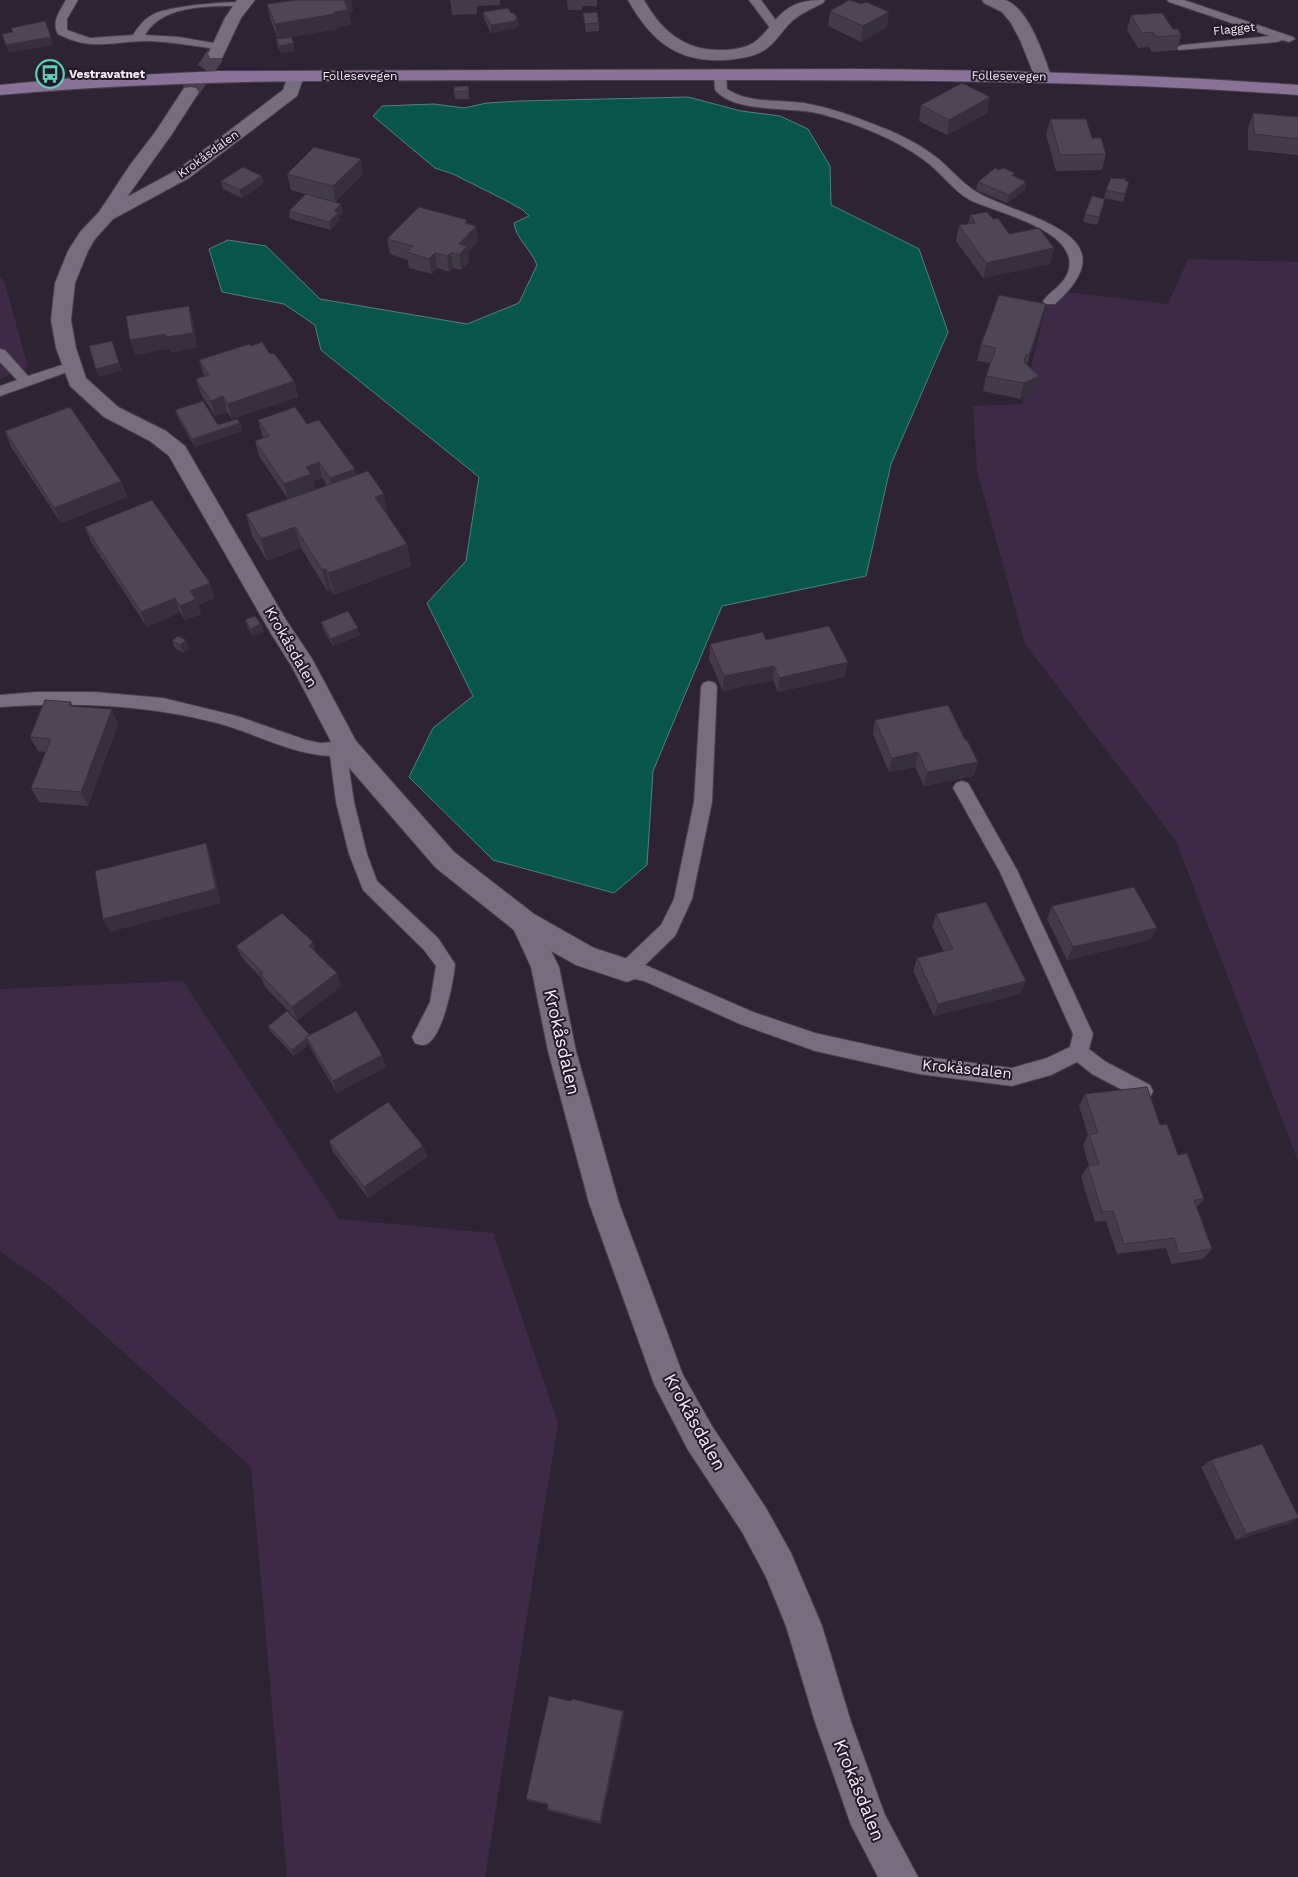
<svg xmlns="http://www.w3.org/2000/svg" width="1298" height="1877" viewBox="0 0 1298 1877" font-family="'Work Sans',sans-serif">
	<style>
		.green { fill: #3e2a47 }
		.water { fill: #08564b; stroke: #4f837f }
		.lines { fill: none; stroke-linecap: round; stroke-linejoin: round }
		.street-tunnel { stroke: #4b4150; stroke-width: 18; stroke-dasharray: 18 9; stroke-linecap: butt }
		.lane-casing { stroke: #463e4a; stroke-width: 2 }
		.street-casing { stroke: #463e4a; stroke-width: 2 }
		.secondary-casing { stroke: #463e4a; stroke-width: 2 }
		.lane { fill: #786d7e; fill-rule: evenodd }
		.street { fill: #786d7e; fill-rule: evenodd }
		.secondary { fill: #8a7198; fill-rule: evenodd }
		.wall { fill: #443b49 }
		.shaded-wall { fill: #37303c }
		.building { fill: #4f4555; stroke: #37303c }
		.labels { text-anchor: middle; stroke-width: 4; stroke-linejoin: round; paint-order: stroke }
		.far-street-label { font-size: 12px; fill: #f4edf7; stroke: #231a28 }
		.far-poi-label { font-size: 12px; font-weight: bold; fill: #f4edf7; stroke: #231a28; text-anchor: start }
		.street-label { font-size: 15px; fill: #f4edf7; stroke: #231a28 }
		.near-street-label { font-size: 18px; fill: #f4edf7; stroke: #231a28 }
	</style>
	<rect width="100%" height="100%" fill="#2d2332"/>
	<g class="green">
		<polygon points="1188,259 1298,262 1298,1161 1176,841 1025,644 977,471 973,406 1022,404 1050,290 1168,304"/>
		<polygon points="0,277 4,281 28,367 0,379"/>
		<polygon points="183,981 339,1219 493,1233 558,1423 485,1877 287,1877 251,1467 52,1288 0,1251 0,989"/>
	</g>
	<path class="water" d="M688,97L741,111L780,116L808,129L830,166L831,205L919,249L948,332L891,464L866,576L722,606L653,771L647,865L614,893L493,860L409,777L433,728L473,696L427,603L466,561L479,477L321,350L315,325L284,304L222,292L209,249L228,240L266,246L320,299L467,324L519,303L537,265C531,249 516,239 514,223L529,216L523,210L503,199L453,174L435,168L373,116L382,106L434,104L464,108L487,103L520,101Z"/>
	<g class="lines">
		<polyline class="street-tunnel" points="190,92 216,54"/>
		<defs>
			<g id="lane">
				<path d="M66,0H78L67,19V30L90,38L133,35C138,27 143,20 152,15C166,6 236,0 248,3L242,6C211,6 162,4 145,35L179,37L225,45L227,47L225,49L221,50C197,46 173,42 148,41C113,41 92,52 58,34C51,22 60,11 66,0Z"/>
				<polygon points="749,0 761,0 783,30 781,32 773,32"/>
				<polygon points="1167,0 1184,0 1293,37 1295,39 1289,42 1282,40 1277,42 1179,50 1177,48 1179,46 1183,45 1270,36 1169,2"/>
				<path d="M720,72L726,75L727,89C750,104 777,99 804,103C827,107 851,115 873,124C895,132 918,143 936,157C954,171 965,188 986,197C1034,220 1130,237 1055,304H1045L1043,301C1050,291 1064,285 1068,272C1082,231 997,213 970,200C952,190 941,172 924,160C894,138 857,124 821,114C792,106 735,114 715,90L714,75Z"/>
				<polygon points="0,349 5,350 28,376 71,362 76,363 78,366 76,369 0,396 0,386 17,380 0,362"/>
				<polygon points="709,681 715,683 717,687 712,802 692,899 675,936 645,965 753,1012 815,1033 919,1056 1012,1068 1047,1058 1070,1047 1073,1034 1000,872 953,788 956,783 962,781 968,783 1017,870 1093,1034 1089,1049 1106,1062 1150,1085 1153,1091 1150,1097 1143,1100 1136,1097 1092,1074 1077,1062 1051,1075 1012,1086 919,1074 815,1051 740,1024 644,981 620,976 617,970 620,964 661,925 674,899 694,802 701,687 703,683"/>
				<path d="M37,692H95L163,698L237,716L306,740L320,743L347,741L353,743L356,748L353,753L347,755L354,802L367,854L377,881L438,938L455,964C454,980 442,1044 423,1045C421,1045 416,1044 415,1043L412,1037L430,1002L436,966L424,950L363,890L349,854L336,802L330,756C290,754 255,733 217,723C145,704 73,702 0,707V695Z"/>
			</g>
			<g id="street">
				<polygon points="237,0 255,0 241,18 222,58 210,58 208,54 225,18"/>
				<path d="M628,0H644C661,30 683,50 720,50C731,50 743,49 753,43C761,38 766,31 772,24C788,4 801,0 825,0L823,3C811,9 799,14 790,23C781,32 775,44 763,51C753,57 738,59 726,60C677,63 651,41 628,0Z"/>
				<path d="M982,0C989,0 999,0 1005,0C1028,7 1044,55 1051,76L1048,80L1042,81L1036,80L1020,40L1011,23L1002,12L984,3Z"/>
				<polygon points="295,71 301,72 304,76 297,96 189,178 113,219 95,239 88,251 75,283 71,320 76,348 86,378 118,407 166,431 185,446 286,620 311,657 356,741 454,852 534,914 594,948 637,962 641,970 637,978 627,982 576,965 551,951 559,967 576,1051 619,1203 683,1375 712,1426 766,1508 791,1553 822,1626 851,1722 885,1815 918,1877 878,1877 851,1825 815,1722 786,1626 766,1577 742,1532 688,1450 654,1384 589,1203 548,1051 531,967 514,930 436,868 338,755 292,667 270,632 169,456 150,441 104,417 70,386 56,348 51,320 55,283 68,251 80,232 99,212 130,165 156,131 184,88 190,87 196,88 199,92 172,134 127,197 177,170 283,90 289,72"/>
			</g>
			<path id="secondary" d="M854,69C1002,70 1150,74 1298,85V95C1063,78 829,80 593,80C395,81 198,77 0,95V85L73,78L220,71Z"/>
		</defs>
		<use href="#lane" class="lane-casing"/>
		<use href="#street" class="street-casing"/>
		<use href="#secondary" class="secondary-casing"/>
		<use href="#lane" class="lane"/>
		<use href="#street" class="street"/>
		<use href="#secondary" class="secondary"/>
	</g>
	<g class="wall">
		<polygon points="297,0 351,0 353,11 349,12 351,25 337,27 337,29 278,39 270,19 267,4"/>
		<polygon points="450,0 500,0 500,5 477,6 477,14 452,15"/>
		<polygon points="567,0 597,0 597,6 582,6 582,10 568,10"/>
		<polygon points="830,11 887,27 861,42 828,26"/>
		<polygon points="483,12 511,13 518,19 519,26 516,27 516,28 491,33 484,19"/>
		<polygon points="583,13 599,23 599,31 586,32"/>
		<polygon points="1131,15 1173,29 1181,35 1177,50 1152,52 1149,47 1138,48 1127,30"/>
		<polygon points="276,39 295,51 281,53 278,47"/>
		<polygon points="468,86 469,99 455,99 454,92"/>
		<polygon points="921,105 987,113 947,135 919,121"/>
		<polygon points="1253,113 1298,117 1298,155 1248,150 1248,128"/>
		<polygon points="1050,119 1092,138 1106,154 1102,170 1056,171 1046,135"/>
		<polygon points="287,174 363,174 335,202 291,190"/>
		<polygon points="262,176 263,184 242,198 223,189 221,181"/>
		<polygon points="1014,176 1026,182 1025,190 1007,203 976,190 978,182"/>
		<polygon points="1126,181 1129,182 1123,202 1104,198 1106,190"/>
		<polygon points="341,204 343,212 339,216 340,220 331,230 290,219 289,211"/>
		<polygon points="1103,207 1097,225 1083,222 1085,214"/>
		<polygon points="970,215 993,219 1009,234 1054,248 1050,264 983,278 956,241 959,225 968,224"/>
		<polygon points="467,223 478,241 468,252 469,262 461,270 453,268 449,272 437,268 432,274 409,268 408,260 390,254 387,239"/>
		<polygon points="1042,320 1027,365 1039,376 1035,391 1020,399 983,391 986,376 990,363 977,361 981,345"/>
		<polygon points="251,346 270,354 294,381 298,397 232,419 227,412 215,416 201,394 196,379 204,376 199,360"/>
		<polygon points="175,410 218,425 240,423 242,431 195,447 178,418"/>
		<polygon points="258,420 307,424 356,475 388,516 411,566 334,595 331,590 328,592 301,548 267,561 252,536 246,514 327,485 322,478 313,481 315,489 288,499 259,456 255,441 264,438 262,435"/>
		<polygon points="5,431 121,481 127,497 61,523 11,447"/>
		<polygon points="85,527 215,598 198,605 201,614 185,620 180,612 147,627 91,542"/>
		<polygon points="245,620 264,632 253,636 248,628"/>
		<polygon points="321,622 360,635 333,646 323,629"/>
		<polygon points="766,640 845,677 778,692 773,680 723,691 709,659 710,644"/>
		<polygon points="172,641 189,648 183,653 175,648"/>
		<polygon points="71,702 73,707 118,724 88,806 39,802 31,788 46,752 38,751 30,737"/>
		<polygon points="875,720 974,776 924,786 915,767 889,772 873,734"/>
		<polygon points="1052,906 1157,928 1150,940 1067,960 1047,919"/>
		<polygon points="936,914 1026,981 1020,994 934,1016 913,971 917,958 944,952 932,927"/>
		<polygon points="236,946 317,953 341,986 297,1020 265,987 262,979 242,958"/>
		<polygon points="268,1026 310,1035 386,1067 337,1093 311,1049 309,1044 294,1056 271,1032"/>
		<polygon points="1085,1094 1160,1125 1204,1199 1197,1207 1212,1249 1203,1259 1171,1264 1166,1248 1117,1254 1106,1221 1095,1222 1081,1177 1088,1166 1089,1166 1083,1145 1088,1135 1079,1106"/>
		<polygon points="329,1141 423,1146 427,1157 368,1198 333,1152"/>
		<polygon points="1211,1460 1298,1518 1288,1524 1236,1540 1201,1467"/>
		<polygon points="623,1711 624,1715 601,1824 549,1811 547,1809 548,1805 529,1801 526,1799"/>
	</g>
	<g class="shaded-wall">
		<polygon points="343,0 351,0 353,11 349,12 351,25 337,27 337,29 278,39 275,24 334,12"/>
		<polygon points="889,12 887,27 861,42 863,26"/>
		<polygon points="518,19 519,26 516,27 516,28 491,33 491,25"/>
		<polygon points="51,37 53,45 9,53 6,45"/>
		<polygon points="294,43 295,51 281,53 279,46"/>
		<polygon points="990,97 987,113 947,135 949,120"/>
		<polygon points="361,159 363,174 335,202 333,186"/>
		<polygon points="262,176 263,184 242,198 240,190"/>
		<polygon points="1026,182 1025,190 1007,203 1009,195"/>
		<polygon points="341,204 343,212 339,216 340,220 331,230 329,222 334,211"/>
		<polygon points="467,220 468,234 476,226 478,241 468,252 469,262 461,270 459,244 465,223"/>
		<polygon points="1054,248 1050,264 983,278 986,263"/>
		<polygon points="435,253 437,268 432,274 429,259"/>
		<polygon points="451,253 453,268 449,272 447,256"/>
		<polygon points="1046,304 1042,320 1025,371 1029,355"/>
		<polygon points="189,306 193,321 197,348 171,353 170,349 135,355 130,340 166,334"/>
		<polygon points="112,341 122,371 98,377 96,369"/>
		<polygon points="1039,376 1035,391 1020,399 1024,383"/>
		<polygon points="294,381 298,397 232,419 228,404"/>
		<polygon points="223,396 227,412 215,416 211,401"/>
		<polygon points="240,423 242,431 195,447 192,439"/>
		<polygon points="319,462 322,478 313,481 315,489 288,499 284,484 306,467"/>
		<polygon points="355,469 358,484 333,493 330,478"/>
		<polygon points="121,481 127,497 61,523 54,508"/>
		<polygon points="384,494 388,516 375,497"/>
		<polygon points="295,527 301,548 267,561 261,539"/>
		<polygon points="407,544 411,566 334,595 329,573"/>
		<polygon points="326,569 331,590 328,592 322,570"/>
		<polygon points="210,583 215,598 198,605 201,614 185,620 180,606 190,591"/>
		<polygon points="175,598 180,612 147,627 141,612"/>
		<polygon points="261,624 264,632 253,636 251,629"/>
		<polygon points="358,628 360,635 333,646 331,639"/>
		<polygon points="186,640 189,648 183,653 180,645"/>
		<polygon points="848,662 845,677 778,692 779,678"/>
		<polygon points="774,666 773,680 723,691 724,676"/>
		<polygon points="112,709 118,724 88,806 81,792"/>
		<polygon points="918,752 915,767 889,772 892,758"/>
		<polygon points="978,762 974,776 924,786 927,772"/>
		<polygon points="206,843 211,857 221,903 110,932 103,919"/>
		<polygon points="1157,928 1150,940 1067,960 1073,947"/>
		<polygon points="313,942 317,955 309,946"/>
		<polygon points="337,973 341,986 297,1020 292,1007"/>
		<polygon points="1026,981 1020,994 934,1016 938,1004"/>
		<polygon points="307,1038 309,1044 294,1056 292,1050"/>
		<polygon points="382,1055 386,1067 337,1093 333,1081"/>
		<polygon points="423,1146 427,1157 368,1198 364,1187"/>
		<polygon points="1298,1518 1288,1524 1236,1540 1246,1534"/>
		<polygon points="623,1711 624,1715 601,1824 600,1822"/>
	</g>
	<g class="building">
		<polygon points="297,0 344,0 348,10 334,12 335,14 275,24 267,4"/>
		<polygon points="849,0 862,4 866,2 889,12 863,26 830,11"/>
		<polygon points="508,8 511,13 514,13 518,19 515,19 516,21 491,25 483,12"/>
		<polygon points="597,12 599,23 585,24 583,13"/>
		<polygon points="1162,13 1173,29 1178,29 1181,35 1156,37 1153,32 1142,33 1131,15"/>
		<polygon points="45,21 51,37 6,45 2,34 13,32 11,28"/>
		<polygon points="291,37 294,43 279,46 276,39"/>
		<polygon points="962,83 990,97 949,120 921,105"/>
		<polygon points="468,86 469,91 454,92 454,87"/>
		<polygon points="1253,113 1298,117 1298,139 1254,134"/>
		<polygon points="1050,119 1086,119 1092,138 1101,138 1106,154 1060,155"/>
		<polygon points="314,147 361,159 333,186 287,174"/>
		<polygon points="243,167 262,176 240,190 221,181"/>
		<polygon points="995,168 999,170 1003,168 1015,173 1012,175 1026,182 1009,195 978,182"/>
		<polygon points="1111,178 1126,179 1125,181 1129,182 1125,194 1106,190"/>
		<polygon points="306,194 341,204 334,211 339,212 329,222 289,211"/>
		<polygon points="1092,196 1105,199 1099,217 1085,214"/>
		<polygon points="419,207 467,220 465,223 476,226 459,244 467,246 459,255 451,253 447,256 435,253 429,259 407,252 413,246 387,239"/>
		<polygon points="987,212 993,219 998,218 1009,234 1039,228 1054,248 986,263 959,225 975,223 970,215"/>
		<polygon points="999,295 1046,304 1029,355 1026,355 1024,362 1039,376 1024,383 986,376 996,348 981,345"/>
		<polygon points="189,306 193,333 166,337 166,334 130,340 126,316"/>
		<polygon points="112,341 119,363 96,369 89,346"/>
		<polygon points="262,342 270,354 274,353 294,381 228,404 223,396 211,401 196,379 209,375 199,360 249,344 251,346"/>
		<polygon points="203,401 218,425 237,419 240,423 192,439 175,410"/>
		<polygon points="70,407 121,481 54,508 5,431"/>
		<polygon points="295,407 307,424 319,420 355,469 330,478 319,462 306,467 311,474 284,484 255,441 269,436 258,420"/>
		<polygon points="368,471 384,494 375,497 407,544 329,573 326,569 322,570 295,527 261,539 246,514"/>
		<polygon points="152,500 210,583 190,591 196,599 180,606 175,598 141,612 85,527"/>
		<polygon points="348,611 358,628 331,639 321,622"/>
		<polygon points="255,616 261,624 251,629 245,620"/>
		<polygon points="829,626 848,662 779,678 774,666 724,676 710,644 763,632 766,640"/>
		<polygon points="178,636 186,640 180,645 172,641"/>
		<polygon points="45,700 71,702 69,706 112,709 81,792 31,788 51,739 30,737"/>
		<polygon points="948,705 965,740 967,740 978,762 927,772 918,752 892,758 875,720"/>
		<polygon points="206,843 216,889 103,919 95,871"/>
		<polygon points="1134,887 1157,928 1073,947 1052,906"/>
		<polygon points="986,902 1026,981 938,1004 917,958 953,949 936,914"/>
		<polygon points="282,913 313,942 309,946 337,973 292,1007 260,974 263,973 236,946"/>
		<polygon points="287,1011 310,1035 306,1037 307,1038 292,1050 268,1026"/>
		<polygon points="356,1011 382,1055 333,1081 306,1037"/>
		<polygon points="1147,1087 1160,1125 1167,1124 1178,1155 1187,1153 1204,1199 1194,1200 1212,1249 1179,1254 1174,1238 1124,1244 1113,1211 1102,1212 1088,1166 1099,1164 1089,1134 1098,1133 1085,1094"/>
		<polygon points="388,1102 423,1146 364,1187 329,1141"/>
		<polygon points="1262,1444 1298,1516 1298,1518 1246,1534 1211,1460"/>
		<polygon points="549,1696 571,1701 572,1699 623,1711 600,1822 547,1809 548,1804 526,1799"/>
	</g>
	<defs>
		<symbol id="bus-ring" viewBox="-11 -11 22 22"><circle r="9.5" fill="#231a28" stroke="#5cceba" stroke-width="1.5"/><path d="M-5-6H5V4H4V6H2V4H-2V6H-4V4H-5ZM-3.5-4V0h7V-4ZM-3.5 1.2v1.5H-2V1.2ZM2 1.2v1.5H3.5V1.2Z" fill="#5cceba"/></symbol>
	</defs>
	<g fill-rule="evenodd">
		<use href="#bus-ring" x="34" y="58" width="32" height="32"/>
	</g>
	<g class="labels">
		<g class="far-street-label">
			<text transform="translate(1234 29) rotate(-6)" y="4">Flagget</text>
			<text x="360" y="80">Follesevegen</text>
			<text transform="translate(1009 76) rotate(1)" y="4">Follesevegen</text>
			<text transform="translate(208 154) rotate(-36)" y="4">Krokåsdalen</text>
		</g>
		<g class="far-poi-label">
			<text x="69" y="78">Vestravatnet</text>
		</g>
		<g class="street-label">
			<text transform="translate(291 647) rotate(60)" y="5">Krokåsdalen</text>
			<text transform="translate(967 1069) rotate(6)" y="5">Krokåsdalen</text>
		</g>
		<g class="near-street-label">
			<text transform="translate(562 1042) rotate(77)" y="6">Krokåsdalen</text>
			<text transform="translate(695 1422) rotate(61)" y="6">Krokåsdalen</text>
			<text transform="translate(859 1790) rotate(68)" y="6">Krokåsdalen</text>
		</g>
	</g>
</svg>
